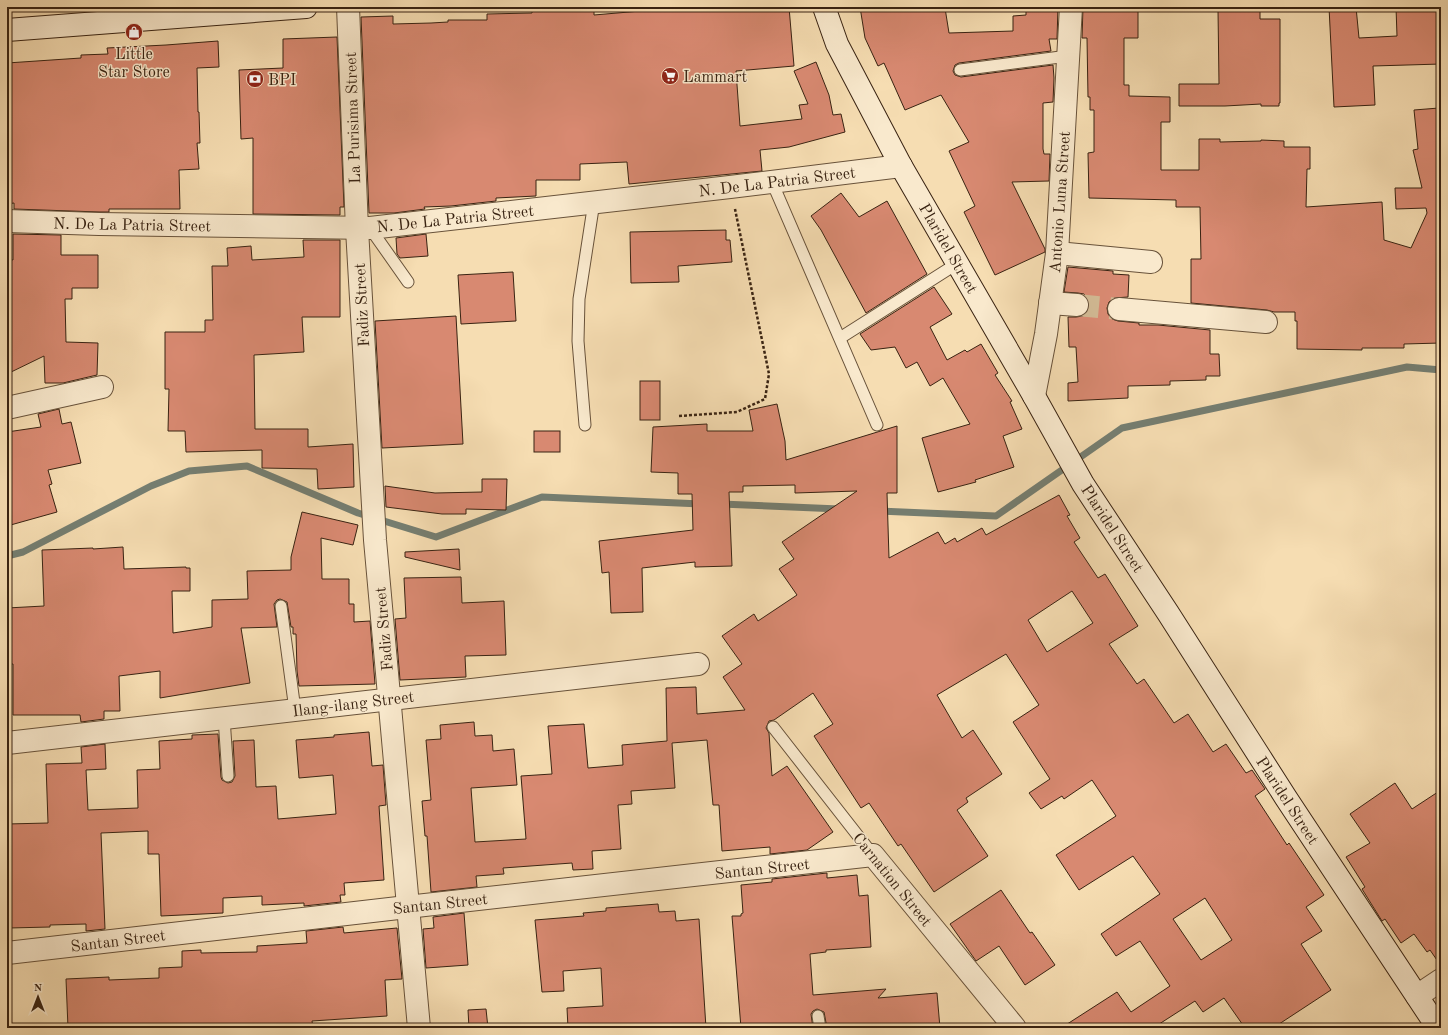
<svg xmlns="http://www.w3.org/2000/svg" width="1448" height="1035" viewBox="0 0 1448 1035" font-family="'Old Standard TT',serif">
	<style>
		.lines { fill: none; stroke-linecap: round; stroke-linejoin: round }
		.stream { stroke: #757e71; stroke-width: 7 }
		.building { fill: #d88971; stroke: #392312; fill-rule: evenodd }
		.street-tunnel { stroke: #d0b892; stroke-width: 22; stroke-dasharray: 22 11; stroke-linecap: butt }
		.lane-casing { stroke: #68523a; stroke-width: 13 }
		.street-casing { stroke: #68523a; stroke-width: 24 }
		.secondary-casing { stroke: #392312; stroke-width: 24 }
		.path { stroke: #392312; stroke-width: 2.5; stroke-dasharray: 3 2; stroke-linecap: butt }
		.lane { stroke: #f9e9cd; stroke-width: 11 }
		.street { stroke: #f9e9cd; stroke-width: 22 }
		.secondary { stroke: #f9e9cd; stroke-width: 22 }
		.labels { text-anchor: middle; stroke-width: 3; stroke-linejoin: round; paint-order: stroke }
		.poi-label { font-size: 16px; fill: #392312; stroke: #f9e9cd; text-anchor: start }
		.street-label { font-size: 16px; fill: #392312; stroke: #f9e9cd }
	</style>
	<rect width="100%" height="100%" fill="#f6ddb2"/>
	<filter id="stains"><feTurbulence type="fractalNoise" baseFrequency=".005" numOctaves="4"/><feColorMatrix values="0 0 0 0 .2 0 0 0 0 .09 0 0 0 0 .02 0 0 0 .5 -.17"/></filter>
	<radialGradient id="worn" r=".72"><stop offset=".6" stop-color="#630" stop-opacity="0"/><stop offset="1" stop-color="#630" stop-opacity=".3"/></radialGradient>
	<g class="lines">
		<g class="stream">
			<polyline points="721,504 839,509"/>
			<polyline points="879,511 996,516 1122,428 1407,367 1441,370"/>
			<polyline points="7,556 23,552 151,486 189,471 247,466 358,513 436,537 542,497 701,504"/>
		</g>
	</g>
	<g class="building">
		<polygon points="687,7 789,7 794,66 736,71 740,126 802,119 799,105 808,104 794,71 816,62 829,95 833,115 841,114 845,132 789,147 760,150 762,171 629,184 627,162 580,164 580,180 536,180 536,196 496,198 496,201 451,206 424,207 425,209 394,213 369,213 361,17 393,16 393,24 431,23 448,22 448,20 487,20 487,14 532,13 532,10 594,10 594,15"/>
		<polygon points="860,7 927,7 927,11 945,8 949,33 1013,31 1013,16 1026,15 1026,7 1058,7 1057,39 1049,39 1051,51 959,63 955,65 953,71 955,75 961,77 1053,65 1054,78 1053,102 1043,103 1043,149 1044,154 1050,154 1049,181 1012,182 1045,249 1045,252 995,275 964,212 975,206 949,151 969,142 941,95 905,110 884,63 878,66 865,38"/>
		<polygon points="1083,7 1138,7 1138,38 1124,38 1124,85 1129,85 1129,96 1170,97 1170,122 1161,122 1161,170 1199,170 1199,139 1220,139 1220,142 1261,141 1261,140 1284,141 1284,147 1310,147 1310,169 1307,169 1306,207 1382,202 1384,240 1411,248 1427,213 1426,208 1396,209 1395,188 1422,188 1413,150 1418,149 1414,110 1439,108 1441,139 1441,343 1404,344 1404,348 1362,348 1362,350 1297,349 1297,321 1295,321 1295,312 1274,312 1267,310 1191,303 1191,259 1201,259 1200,207 1176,207 1176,200 1089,198 1088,153 1094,152 1094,110 1090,110 1090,97 1088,97 1087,38 1082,38"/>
		<polygon points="1329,7 1356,7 1359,38 1397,36 1396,7 1441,7 1441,64 1373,66 1375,105 1334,107"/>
		<polygon points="1218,10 1260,10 1260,19 1280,19 1280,103 1279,103 1279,106 1261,106 1261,104 1225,106 1179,106 1179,84 1219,84"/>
		<polygon points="337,37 344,207 340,207 340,215 253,214 253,138 241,139 239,70 283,68 283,39"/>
		<polygon points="218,41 219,67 197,68 198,112 199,112 200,143 197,143 199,169 179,170 180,209 109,209 109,212 99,212 14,209 14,203 7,204 7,63 81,58 81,55 108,54 107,48 166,45"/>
		<polygon points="841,193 859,217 887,201 927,274 866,313 821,230 811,216"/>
		<polygon points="726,230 726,240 730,240 732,262 678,266 679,282 631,283 630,232"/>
		<polygon points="13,234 61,235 61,255 98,255 98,288 72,288 72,299 65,299 66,342 98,343 97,375 63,383 45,383 44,356 7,374 7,259 13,260"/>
		<polygon points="426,234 428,256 400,258 397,254 396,238"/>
		<polygon points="303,240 340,240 340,317 302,317 304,352 254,355 255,429 308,429 308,447 353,444 354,487 318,489 317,469 262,468 262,450 186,452 185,431 168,431 169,389 165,389 165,332 205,332 205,320 213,320 212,266 228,266 227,248 251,246 252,260 304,257"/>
		<polygon points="1068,267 1113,271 1113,274 1129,275 1128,297 1114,298 1109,302 1107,308 1108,314 1112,319 1118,321 1139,323 1139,325 1158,325 1210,330 1210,354 1219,354 1220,376 1206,376 1206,380 1170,381 1170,385 1128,386 1128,398 1068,401 1068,383 1078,382 1076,347 1069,347 1068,317 1076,317 1083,316 1088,312 1089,306 1088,299 1084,294 1078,293 1064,292"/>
		<polygon points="513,272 516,321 461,324 458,275"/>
		<polygon points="934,287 952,314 930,327 947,360 965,350 967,352 981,344 998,373 995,375 1012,401 1010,402 1022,429 1003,436 1014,467 975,480 976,482 938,492 922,438 970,424 943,378 930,386 917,362 906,368 895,347 871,350 860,334"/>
		<polygon points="456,316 463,444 382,448 375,321"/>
		<rect x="640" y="381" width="20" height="39"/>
		<path d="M777,404L785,441L786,460L897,426V493H887L889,558L938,532L945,544L955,538L957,542L982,528L986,535L1059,495L1070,515L1067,516L1080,538L1074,542L1098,578L1105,574L1138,626L1109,644L1137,684L1144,679L1174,723L1188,714L1213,752L1226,744L1246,773L1252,770L1265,789L1255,796L1287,845L1289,843L1324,895L1306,907L1322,931L1301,944L1331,990L1273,1028H1245L1224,998L1203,1012L1195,1001L1153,1028H1061L1117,992L1131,1012L1170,986L1140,941L1116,956L1101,934L1160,894L1133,856L1079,890L1056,855L1116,816L1092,780L1064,799L1062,796L1041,809L1029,793L1050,779L1013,722L1039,705L1006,654L937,695L962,738L973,730L1002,774L966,798L968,802L957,810L988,856L934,892L901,844L898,846L869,803L861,808L814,736L833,724L813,693L774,720L769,721L766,728L769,733L772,776L787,766L833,832L807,850L770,854V847L722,851L719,805H713L707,740L672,743L675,788L631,791L632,804L618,805L621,849L592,851L593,869L573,870L572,863L503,868L504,874L476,876L477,887L431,892L427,836H425L422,801L431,800L426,740L441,739L440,725L474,722L475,736L492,735L493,751L514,749L517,785L471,788L475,842L526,839L521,776L552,774L548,726L584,724L588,768L623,765L622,745L667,741L666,688L696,687L697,714L745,710L723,677L742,664L722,636L754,614L758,621L797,595L779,569L794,559L782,542L857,491L795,493V485L743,486V492H729L732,566L695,567V562L642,568L643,612L611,613L609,572L602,573L599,541L693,530L692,494H678V473L651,472L653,427L707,424V431H753L749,410ZM1072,591L1093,623L1047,652L1028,620ZM1205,898L1232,940L1201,960L1173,919Z"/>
		<polygon points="59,409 62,424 71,422 81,463 48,470 52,484 49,485 57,512 7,526 7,432 41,427 38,414"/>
		<rect x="534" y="431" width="26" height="21"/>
		<polygon points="482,479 507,479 506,510 466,509 466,514 442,514 386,507 385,486 435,493 482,492"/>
		<polygon points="302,512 358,525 353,545 321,538 322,579 349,579 349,604 354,604 354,622 370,621 375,684 299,686 297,671 296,634 293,634 293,627 291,627 287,602 280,599 277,600 274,604 277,627 241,628 250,683 160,698 160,671 119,676 120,711 104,711 104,719 81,722 80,715 13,715 13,664 7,664 7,608 44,606 42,550 93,548 93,549 123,547 124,569 186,567 186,568 190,568 190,591 172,591 173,633 212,627 212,600 248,599 247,571 291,570 291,557"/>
		<polygon points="459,549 460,570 405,557 405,552"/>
		<polygon points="461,577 462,603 504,601 506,655 465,656 466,677 400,680 395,619 406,618 404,578"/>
		<polygon points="369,732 372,766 383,765 386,805 379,806 384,880 344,883 345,895 340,895 341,902 304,906 304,903 262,905 262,896 223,898 223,913 161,916 159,854 148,854 148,831 101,833 105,929 86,931 86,924 50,925 50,927 9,928 7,824 48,823 46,764 82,763 81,747 105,744 106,769 86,770 88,810 138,808 137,770 160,769 159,741 192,739 192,735 218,734 221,777 222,780 228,783 232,782 235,776 233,741 254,740 256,787 276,786 278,819 336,814 333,775 299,778 296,740 334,737 334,735"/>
		<polygon points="1395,783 1412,809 1441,790 1441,966 1430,950 1427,952 1414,934 1401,943 1385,919 1382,921 1362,889 1365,887 1346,857 1370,843 1350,814"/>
		<polygon points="827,873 827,878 857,875 859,896 868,895 871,947 826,950 826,952 810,954 813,995 886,989 878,998 937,993 940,1028 827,1028 824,1012 817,1009 813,1011 811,1014 813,1028 741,1028 732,916 741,916 741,914 743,913 741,885 772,882 772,879"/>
		<polygon points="1001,890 1030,933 1032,932 1055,965 1025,985 999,946 976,961 950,924"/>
		<polygon points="658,904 659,912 675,911 676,921 699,919 706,1028 568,1028 567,1008 603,1006 601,968 563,971 564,991 542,992 535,920 584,916 583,913 606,911 606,908"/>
		<polygon points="464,913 468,965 426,968 423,929 434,928 433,917"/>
		<polygon points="343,927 344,933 397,928 402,979 385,980 387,1016 312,1021 313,1028 68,1028 66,979 109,977 109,980 159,978 159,968 182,967 182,951 201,950 201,953 257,952 257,946 307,943 306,931"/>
		<polygon points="486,1009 488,1028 469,1028 468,1010"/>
	</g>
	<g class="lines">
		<polyline class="street-tunnel" points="1077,305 1119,309"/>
		<defs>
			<g id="lane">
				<polyline points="960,70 1068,56"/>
				<polyline points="772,182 877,425"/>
				<polyline points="370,228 408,282"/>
				<polyline points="840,338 958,263"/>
				<polyline points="585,425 578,341 579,299 594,202"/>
				<polyline points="281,606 295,710"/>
				<polyline points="224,718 228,776"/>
				<polyline points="773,727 873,855"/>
				<polyline points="818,1016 820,1028"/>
			</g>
			<g id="street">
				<polyline points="348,7 357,229 375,540 419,1028"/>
				<polyline points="7,221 99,224 370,228 730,187 901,166"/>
				<polyline points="1057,253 1151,262"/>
				<polyline points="1050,303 1077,305"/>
				<polyline points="1119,309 1266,322"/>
				<polyline points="1034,396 1046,334 1057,253 1071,7"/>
				<polyline points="7,408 102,387"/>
				<polyline points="7,743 698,664"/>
				<polyline points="7,953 407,907 873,855 1015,1028"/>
				<polyline points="1417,996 1441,980"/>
			</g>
			<g id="secondary">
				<polyline points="824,7 837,44 901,166 1034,396 1083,484 1168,613 1286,798 1438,1028"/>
				<polyline points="7,30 306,7"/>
			</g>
		</defs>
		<use href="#lane" class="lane-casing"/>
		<use href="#street" class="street-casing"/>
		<use href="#secondary" class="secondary-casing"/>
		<polyline class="path" points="679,416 737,412 765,399 769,374 735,209"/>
		<use href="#lane" class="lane"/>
		<use href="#street" class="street"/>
		<use href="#secondary" class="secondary"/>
	</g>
	<defs>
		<symbol id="shop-disc" viewBox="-11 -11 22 22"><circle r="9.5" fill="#8f2418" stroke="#f9e9cd"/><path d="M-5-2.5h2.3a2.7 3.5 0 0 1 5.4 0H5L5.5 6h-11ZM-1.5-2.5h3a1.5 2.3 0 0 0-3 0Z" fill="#fff"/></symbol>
		<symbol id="supermarket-disc" viewBox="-11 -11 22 22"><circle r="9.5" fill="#8f2418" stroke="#f9e9cd"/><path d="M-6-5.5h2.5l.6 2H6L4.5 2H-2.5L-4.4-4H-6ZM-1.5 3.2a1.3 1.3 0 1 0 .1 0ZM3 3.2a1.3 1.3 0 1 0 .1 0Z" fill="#fff"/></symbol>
		<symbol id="bank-disc" viewBox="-11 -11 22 22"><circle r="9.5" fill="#8f2418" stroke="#f9e9cd"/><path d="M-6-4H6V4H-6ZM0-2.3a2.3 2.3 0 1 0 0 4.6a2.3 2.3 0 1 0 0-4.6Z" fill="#fff"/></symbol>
	</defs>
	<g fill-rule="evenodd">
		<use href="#shop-disc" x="124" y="22" width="20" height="20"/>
		<use href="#supermarket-disc" x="660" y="66" width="20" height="20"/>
		<use href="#bank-disc" x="245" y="69" width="20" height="20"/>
	</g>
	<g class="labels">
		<g class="poi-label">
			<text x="134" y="59" text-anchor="middle">Little<tspan x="134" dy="18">Star Store</tspan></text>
			<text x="683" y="82">Lammart</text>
			<text x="268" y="85">BPI</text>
		</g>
		<g class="street-label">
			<text transform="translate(352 118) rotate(-92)" y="6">La Purisima Street</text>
			<text transform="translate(777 181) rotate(-7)" y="6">N. De La Patria Street</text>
			<text transform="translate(1059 202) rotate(-86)" y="6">Antonio Luna Street</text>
			<text transform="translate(455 218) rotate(-6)" y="6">N. De La Patria Street</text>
			<text transform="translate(132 224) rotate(1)" y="6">N. De La Patria Street</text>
			<text transform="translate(949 248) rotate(60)" y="6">Plaridel Street</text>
			<text transform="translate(361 305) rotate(-93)" y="6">Fadiz Street</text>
			<text transform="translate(1113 528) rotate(57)" y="6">Plaridel Street</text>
			<text transform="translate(383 629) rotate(-95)" y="6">Fadiz Street</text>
			<text transform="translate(353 703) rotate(-7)" y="6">Ilang-ilang Street</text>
			<text transform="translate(1288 800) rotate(57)" y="6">Plaridel Street</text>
			<text transform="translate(762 868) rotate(-6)" y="6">Santan Street</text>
			<text transform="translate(893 879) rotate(51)" y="6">Carnation Street</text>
			<text transform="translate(440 903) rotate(-6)" y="6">Santan Street</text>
			<text transform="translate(118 940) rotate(-7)" y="6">Santan Street</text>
		</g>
	</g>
	<rect width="1448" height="1035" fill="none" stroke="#f6ddb2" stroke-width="24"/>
	<rect x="8" y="8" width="1432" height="1019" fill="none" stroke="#392312" stroke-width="2"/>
	<rect x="12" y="12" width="1424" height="1011" fill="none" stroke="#392312"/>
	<g transform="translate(38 997)" stroke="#f9e9cd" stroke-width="3" paint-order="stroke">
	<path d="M0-3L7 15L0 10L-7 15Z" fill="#392312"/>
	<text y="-6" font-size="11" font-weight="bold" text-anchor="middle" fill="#392312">N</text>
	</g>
	<rect width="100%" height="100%" filter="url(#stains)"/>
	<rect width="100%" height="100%" fill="url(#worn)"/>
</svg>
